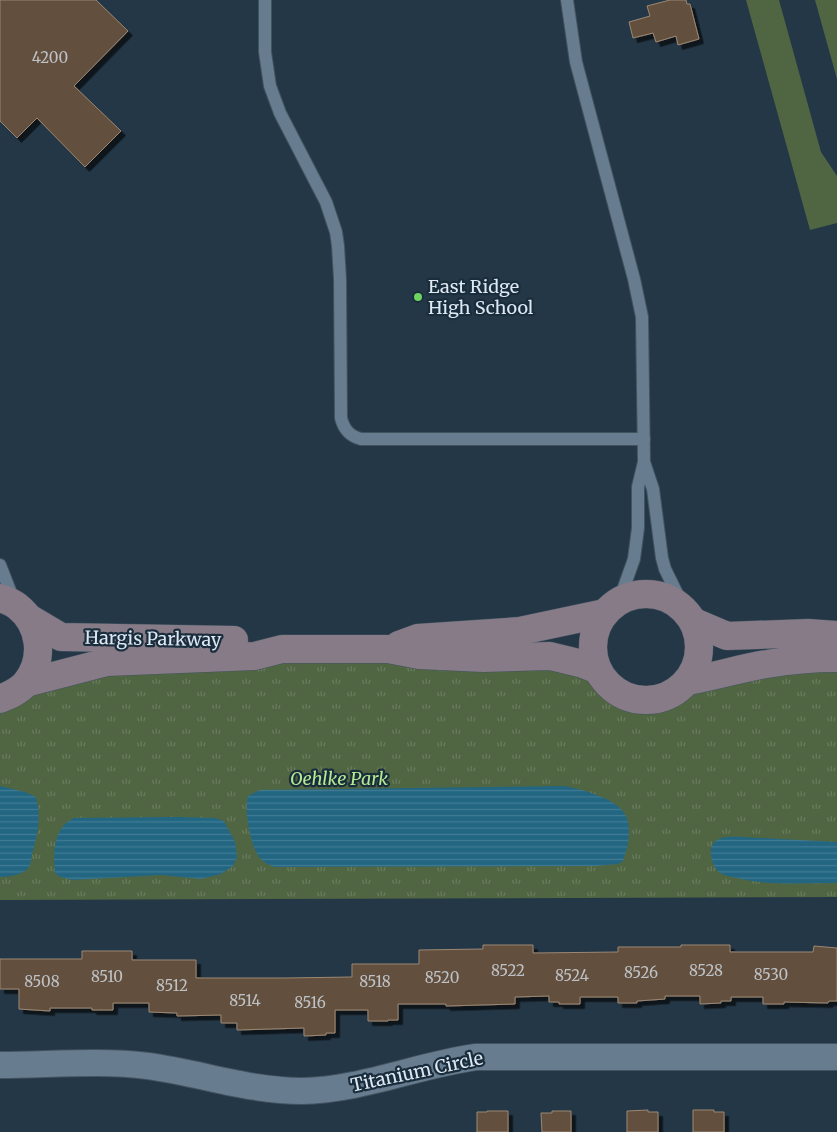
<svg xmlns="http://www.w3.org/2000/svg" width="837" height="1132" viewBox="0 0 837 1132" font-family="Merriweather,serif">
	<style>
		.grass { fill: url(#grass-tufts) }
		.pitch { fill: #506642 }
		.water { fill: url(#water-rules) }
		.building { fill: #624f3d; stroke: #9c8874; filter: url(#shadow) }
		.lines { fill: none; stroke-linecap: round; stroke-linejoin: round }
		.lane-casing { stroke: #425360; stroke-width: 14 }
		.street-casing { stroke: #425360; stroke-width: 28 }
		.secondary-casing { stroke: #425360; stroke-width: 29 }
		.lane { stroke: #677c8f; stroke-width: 12 }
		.street { stroke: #677c8f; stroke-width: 26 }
		.secondary { stroke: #867b87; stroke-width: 28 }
		.poi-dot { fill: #6dd361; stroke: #1a2d3c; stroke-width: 2 }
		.labels { text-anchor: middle; stroke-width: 4.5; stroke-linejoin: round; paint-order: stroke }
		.number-label { font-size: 15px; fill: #bec2c6 }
		.poi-label { font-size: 18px; fill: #dde8f3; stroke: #1a2d3c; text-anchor: start }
		.street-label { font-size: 18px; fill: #dde8f3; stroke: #1a2d3c }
		.park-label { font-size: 18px; font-style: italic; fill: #b5ea90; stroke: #1a2d3c }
	</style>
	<defs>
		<pattern id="grass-tufts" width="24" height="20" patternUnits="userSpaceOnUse" patternTransform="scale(1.25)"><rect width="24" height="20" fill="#506642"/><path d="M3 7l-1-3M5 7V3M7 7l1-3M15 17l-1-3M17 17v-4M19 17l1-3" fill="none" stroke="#697c5e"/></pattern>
		<pattern id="water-rules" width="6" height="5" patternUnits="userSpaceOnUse" patternTransform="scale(1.25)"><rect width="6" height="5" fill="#226682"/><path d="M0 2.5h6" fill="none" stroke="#427c94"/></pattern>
		<filter id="shadow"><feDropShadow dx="4.5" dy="4.5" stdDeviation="0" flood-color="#0009"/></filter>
	</defs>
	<rect width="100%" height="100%" fill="#243747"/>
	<polygon class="grass" points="261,661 540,663 591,681 617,700 631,706 642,707 665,704 695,690 837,664 837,897 0,900 0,706 70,679"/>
	<g class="pitch">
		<polygon points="746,0 779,0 821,152 837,176 837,223 810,230"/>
		<polygon points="815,0 837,0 837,79"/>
	</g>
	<g class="water">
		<path d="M0,786L25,792L36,797C42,817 37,836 32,855C31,858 31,864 29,867C23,875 9,877 0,877Z"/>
		<path d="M564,786C581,789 619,799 626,816C632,829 628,848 623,861L618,864L596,866L275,867C269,865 264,863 259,857C250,844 244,811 248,796L260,790Z"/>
		<path d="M177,817L215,818L224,821L235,842L237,857L233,866L221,874L201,879L161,875L73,880L60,877L55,873C53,852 53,828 74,818Z"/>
		<path d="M742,837L837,842V883C804,883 770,886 737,878C732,877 726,876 722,874C711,869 705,844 719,839C726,836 735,837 742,837Z"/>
	</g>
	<g class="building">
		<polygon points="0,0 96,0 128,31 74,86 121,131 85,167 37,118 17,138 0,121"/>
		<polygon points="670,0 686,0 687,4 690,4 699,39 678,45 676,36 656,42 653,33 633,38 629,22 650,16 647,6"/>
		<polygon points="483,945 533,945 533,953 618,952 618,947 681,947 681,945 730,945 730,952 813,952 814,946 837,948 837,1001 829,1001 828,1003 784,1002 784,1004 763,1004 763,997 731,997 731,1001 721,1001 721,1003 700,1004 700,996 665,996 665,999 637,1001 637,1003 618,1003 618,997 580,997 580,1004 559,1004 559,1002 549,1002 549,996 515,997 515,1004 446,1006 446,1004 398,1004 398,1020 388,1020 388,1021 368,1021 368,1010 335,1010 335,1033 326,1033 326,1035 304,1036 304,1028 237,1030 237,1023 221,1023 221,1015 177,1016 177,1013 149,1012 149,1003 113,1003 113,1010 92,1010 92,1008 50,1008 50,1011 19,1009 19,989 0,989 0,959 82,959 82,951 132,951 132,960 196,960 196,978 285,978 352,977 352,964 419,964 419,950 483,949"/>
		<polygon points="648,1110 648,1112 658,1112 658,1132 627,1132 627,1111"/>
		<polygon points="693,1110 714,1110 714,1112 724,1112 724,1132 693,1132"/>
		<polygon points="487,1111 508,1111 508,1132 477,1132 477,1112 487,1112"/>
		<polygon points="552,1111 571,1111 571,1132 542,1132 541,1113 552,1113"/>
	</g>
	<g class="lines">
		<defs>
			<g id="lane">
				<path d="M265,0V52L270,86L280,113L326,202L336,232L338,246L340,279L341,418C344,430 350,436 361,439H644"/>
				<polyline points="567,0 576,62 634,279 642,317 644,462 638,487 638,528 634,559 619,601"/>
				<polyline points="644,462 653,489 662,558 665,569 686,612"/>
				<polyline points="0,565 14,601"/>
			</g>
			<path id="street" d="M0,1065C49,1065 99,1060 148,1066C200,1073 249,1091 302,1091C361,1090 418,1065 476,1057H837"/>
			<g id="secondary">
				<circle cx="646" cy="647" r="53"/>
				<path d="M0,598C6,600 13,603 17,606C41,625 45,659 26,683C19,691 10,695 0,699"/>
				<polyline points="29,618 61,637 234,640"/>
				<polyline points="694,622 727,636 808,633 837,635"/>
				<polyline points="399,645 418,638 520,631 605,613"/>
				<path d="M687,681C714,677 740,668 767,664C790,660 813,658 837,658"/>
				<polyline points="26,683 107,662 255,656 282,649 388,649 419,655 483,658 550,656 583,664 598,670"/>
			</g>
		</defs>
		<use href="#lane" class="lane-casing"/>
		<use href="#street" class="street-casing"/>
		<use href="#secondary" class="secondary-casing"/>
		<use href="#lane" class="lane"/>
		<use href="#street" class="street"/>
		<use href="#secondary" class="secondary"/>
	</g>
	<circle class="poi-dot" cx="418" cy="297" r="5"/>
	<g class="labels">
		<g class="number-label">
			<text x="50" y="63">4200</text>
			<text x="508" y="976">8522</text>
			<text x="706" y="976">8528</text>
			<text x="641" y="978">8526</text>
			<text x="771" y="980">8530</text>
			<text x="572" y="981">8524</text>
			<text x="107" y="982">8510</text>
			<text x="442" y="983">8520</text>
			<text x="42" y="987">8508</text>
			<text x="375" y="987">8518</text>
			<text x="172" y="991">8512</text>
			<text x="245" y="1006">8514</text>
			<text x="310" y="1008">8516</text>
		</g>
		<g class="poi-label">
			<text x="428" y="293">East Ridge<tspan x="428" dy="21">High School</tspan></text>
		</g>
		<g class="street-label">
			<text transform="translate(153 639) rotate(1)" y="6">Hargis Parkway</text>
			<text transform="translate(417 1072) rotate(-12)" y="6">Titanium Circle</text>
		</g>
		<g class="park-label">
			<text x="339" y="785">Oehlke Park</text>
		</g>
	</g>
</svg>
